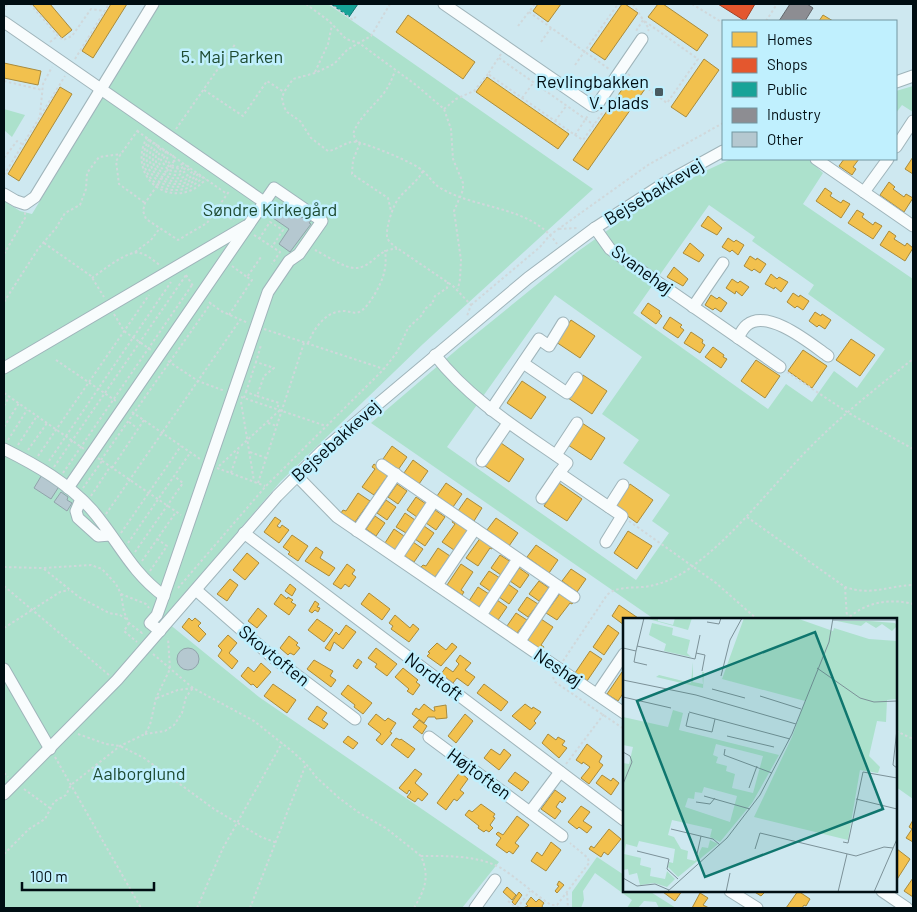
<svg xmlns="http://www.w3.org/2000/svg" width="917" height="912" viewBox="0 0 917 912" font-family="Barlow,sans-serif">
	<style>
		.green { fill: #ace1cc; fill-rule: evenodd }
		.homes { fill: #f2c14e; stroke: #a98b3c }
		.shops { fill: #e4572e; stroke: #a04126 }
		.public { fill: #17a398; stroke: #107670 }
		.industry { fill: #8d8d92; stroke: #63676c }
		.building { fill: #b5c8d0; stroke: #90a3aa }
		.lines { fill: none; stroke-linecap: round; stroke-linejoin: round }
		.minor-casing { stroke: #9fb4ba; stroke-width: 13 }
		.path { stroke: #d0d8db; stroke-width: 2; stroke-dasharray: 2.5 2.5; stroke-linecap: butt }
		.minor { stroke: #f8fcfd; stroke-width: 11 }
		.poi-dot { fill: #485a60; stroke: #c0f0fe; stroke-width: 2 }
		.labels { text-anchor: middle; stroke-width: 5; stroke-linejoin: round; paint-order: stroke }
		.park-label { font-size: 18px; fill: #1e4b32; stroke: #c0f0fe }
		.poi-label { font-size: 18px; fill: #000e13; stroke: #c0f0fe; text-anchor: end }
		.street-label { font-size: 18px; fill: #000e13; stroke: #c0f0fe }
		.inset-road { fill: none; stroke: #7c9198; stroke-width: 1 }
		.view { fill: #0f766e; fill-opacity: 0.15; stroke: #0f766e; stroke-width: 2.5 }
		.inset-edge { fill: none; stroke: #000e13; stroke-width: 2.5 }
	</style>
	<rect width="100%" height="100%" fill="#cee8f0"/>
	<g class="green">
		<polygon points="160,4 328,4 593,189 423,344 281,481 163,619 259,697 499,862 462,908 4,908 4,201 20,211 32,214"/>
		<polygon points="913,86 913,112 902,105 896,113 896,91"/>
		<polygon points="4,109 25,115 12,137 4,130"/>
		<path d="M731,159H808L823,173L803,204L913,279V799L896,787V620L654,619L371,423L460,347L577,252L632,213L701,173ZM709,205L755,237L752,241L814,285L808,294L885,349L857,388L834,371L812,402L786,384L768,409L633,313ZM555,295L642,357L602,414L639,440L623,463L670,495L652,521L669,533L636,580L447,447Z"/>
		<polygon points="597,857 624,875 624,891 649,891 676,908 659,908 656,902 644,901 638,908 627,908 632,900 595,873 583,891 584,900 581,908 572,908 572,892"/>
	</g>
	<g class="homes">
		<polygon points="32,4 50,4 72,30 62,38"/>
		<polygon points="111,4 127,4 93,58 82,51"/>
		<polygon points="538,4 561,4 548,22 533,11"/>
		<polygon points="622,4 625,4 638,13 605,60 590,50"/>
		<polygon points="658,4 663,4 708,35 697,51 648,17"/>
		<polygon points="408,15 475,62 463,79 396,32"/>
		<polygon points="823,15 833,21 819,21"/>
		<polygon points="704,59 719,70 686,117 671,107"/>
		<polygon points="4,63 41,71 38,85 4,78"/>
		<polygon points="487,77 569,134 558,149 476,92"/>
		<polygon points="630,78 645,89 588,170 573,160"/>
		<polygon points="60,87 72,94 19,181 8,174"/>
		<polygon points="913,157 913,174 905,169"/>
		<polygon points="844,159 859,159 853,167 856,169 852,175 839,166"/>
		<polygon points="889,182 895,187 893,189 904,197 906,194 913,198 904,212 880,195"/>
		<polygon points="825,188 832,193 830,196 841,203 843,200 850,204 841,218 816,201"/>
		<polygon points="857,210 864,214 862,217 873,225 875,222 882,226 873,239 848,223"/>
		<polygon points="708,216 722,228 717,235 701,226"/>
		<polygon points="889,231 896,236 894,239 905,246 907,243 913,248 905,261 880,245"/>
		<polygon points="728,238 734,242 736,240 744,245 738,255 732,250 730,252 722,247"/>
		<polygon points="690,243 704,255 699,262 683,253"/>
		<polygon points="750,256 756,260 757,258 766,264 760,273 754,269 752,271 744,266"/>
		<polygon points="674,267 688,279 683,286 667,277"/>
		<polygon points="771,274 777,279 779,277 788,282 781,292 775,287 774,289 765,284"/>
		<polygon points="732,279 738,283 740,281 749,287 742,296 736,291 735,294 726,288"/>
		<polygon points="793,293 799,297 800,295 809,301 803,310 797,306 795,308 787,302"/>
		<polygon points="711,295 717,299 719,297 727,303 721,312 715,308 713,310 705,305"/>
		<polygon points="648,303 660,311 659,313 662,316 656,324 641,313"/>
		<polygon points="815,312 821,316 822,314 831,320 825,329 819,325 817,327 809,321"/>
		<polygon points="670,317 682,325 680,327 684,330 678,338 663,328"/>
		<polygon points="571,320 595,336 580,358 556,342"/>
		<polygon points="691,332 703,340 702,343 705,345 700,353 684,343"/>
		<polygon points="851,339 875,355 860,376 836,360"/>
		<polygon points="713,347 724,355 723,357 727,359 721,368 705,357"/>
		<polygon points="803,350 827,366 812,388 788,371"/>
		<polygon points="756,360 780,376 765,398 741,381"/>
		<polygon points="583,375 607,391 592,414 568,398"/>
		<polygon points="522,381 546,397 531,419 507,403"/>
		<polygon points="582,423 605,438 591,460 568,445"/>
		<polygon points="501,443 524,459 509,482 485,466"/>
		<polygon points="392,446 407,457 398,470 383,459"/>
		<polygon points="413,460 428,471 419,484 404,473"/>
		<polygon points="374,464 389,474 374,495 362,487 375,469 372,467"/>
		<polygon points="446,483 462,494 453,507 437,496"/>
		<polygon points="559,483 582,499 567,521 544,506"/>
		<polygon points="397,484 407,491 398,504 388,497"/>
		<polygon points="630,484 653,500 637,523 614,506"/>
		<polygon points="358,493 370,501 355,522 341,513 343,510 346,511"/>
		<polygon points="416,497 426,504 417,517 407,510"/>
		<polygon points="467,498 482,508 474,521 458,511"/>
		<polygon points="386,500 396,507 387,520 377,513"/>
		<polygon points="435,510 445,517 436,530 426,523"/>
		<polygon points="405,513 415,520 406,533 396,527"/>
		<polygon points="375,516 385,523 376,536 366,529"/>
		<polygon points="275,517 281,521 277,526 280,528 282,525 289,530 279,543 264,532"/>
		<polygon points="496,518 518,533 509,546 487,530"/>
		<polygon points="454,519 469,529 454,550 442,542 455,524 452,522"/>
		<polygon points="424,526 434,533 425,546 415,539"/>
		<polygon points="394,529 404,536 395,550 385,543"/>
		<polygon points="628,531 652,546 637,569 614,553"/>
		<polygon points="292,535 308,546 298,561 288,554 290,552 283,547"/>
		<polygon points="481,537 494,547 492,549 490,548 478,566 466,558"/>
		<polygon points="413,542 423,549 414,562 403,555"/>
		<polygon points="536,545 558,560 549,573 527,557"/>
		<polygon points="316,547 323,552 320,558 335,568 329,576 305,561"/>
		<polygon points="438,548 450,556 435,577 421,567 423,565 426,566"/>
		<polygon points="247,553 259,563 245,580 233,570"/>
		<polygon points="500,555 511,562 501,575 491,568"/>
		<polygon points="347,564 355,570 352,574 356,577 349,587 345,584 341,589 333,584"/>
		<polygon points="461,564 473,572 461,590 464,592 462,595 447,585"/>
		<polygon points="519,568 529,575 520,588 510,581"/>
		<polygon points="571,569 586,579 577,592 562,581"/>
		<polygon points="489,571 500,578 490,591 480,584"/>
		<polygon points="230,579 238,585 227,601 217,594"/>
		<polygon points="539,581 549,588 539,601 529,594"/>
		<polygon points="290,584 296,589 292,596 285,591"/>
		<polygon points="508,584 518,591 509,604 499,597"/>
		<polygon points="478,587 489,594 479,607 469,601"/>
		<polygon points="561,592 574,601 572,604 570,603 557,620 546,613"/>
		<polygon points="369,593 390,609 382,620 361,604"/>
		<polygon points="281,594 287,599 288,597 293,600 291,602 296,605 289,615 274,604"/>
		<polygon points="527,597 538,604 528,617 518,610"/>
		<polygon points="497,600 507,607 498,620 488,614"/>
		<polygon points="315,601 319,604 317,607 320,608 318,612 315,610 312,613 309,611"/>
		<polygon points="619,605 641,620 624,620 624,625 612,616"/>
		<polygon points="258,608 267,616 257,628 248,621"/>
		<polygon points="516,613 527,620 517,633 507,626"/>
		<polygon points="395,615 410,628 413,624 419,629 409,642 391,629 393,626 389,623"/>
		<polygon points="189,618 192,621 195,618 201,623 198,626 206,634 199,642 182,627"/>
		<polygon points="317,619 333,630 324,642 308,630"/>
		<polygon points="541,619 553,627 541,645 544,647 542,650 527,640"/>
		<polygon points="346,625 356,632 343,649 334,642 330,651 325,648 336,632 339,635"/>
		<polygon points="608,625 619,633 604,655 593,647"/>
		<polygon points="228,635 237,643 229,653 238,661 232,669 218,656 222,650 218,646"/>
		<polygon points="289,636 298,643 296,645 300,648 294,655 290,653 288,655 280,648"/>
		<polygon points="437,643 446,650 452,643 457,647 441,666 427,656 430,653 428,652"/>
		<polygon points="376,648 397,664 387,676 375,667 377,664 368,658"/>
		<polygon points="590,651 602,659 587,681 575,673"/>
		<polygon points="460,655 471,663 465,670 475,677 468,686 457,678 453,683 441,674 446,667 453,672 459,664 456,661"/>
		<polygon points="358,659 362,662 357,669 353,666"/>
		<polygon points="314,660 333,671 330,676 336,680 331,687 307,669"/>
		<polygon points="261,663 271,672 257,688 253,684 251,685 241,676 248,667 254,672"/>
		<polygon points="403,668 418,680 416,682 420,685 413,695 407,691 409,689 395,677"/>
		<polygon points="622,672 624,674 624,692 618,701 607,694"/>
		<polygon points="273,684 296,700 287,713 264,696"/>
		<polygon points="484,684 508,702 501,711 477,693"/>
		<polygon points="348,685 372,703 363,714 354,707 355,705 341,694"/>
		<polygon points="424,704 433,711 435,711 434,707 446,705 447,718 436,719 435,717 428,717 424,723 412,714 416,708 419,710"/>
		<polygon points="525,704 532,709 533,707 541,712 534,721 536,723 530,730 512,716"/>
		<polygon points="317,706 327,713 322,720 328,724 324,729 308,719"/>
		<polygon points="376,714 385,721 388,718 396,723 390,732 392,733 382,745 376,740 381,734 368,724"/>
		<polygon points="465,714 473,721 456,743 448,736"/>
		<polygon points="419,720 427,726 422,734 413,727"/>
		<polygon points="548,734 556,740 558,737 565,741 562,745 567,748 559,758 542,743"/>
		<polygon points="348,736 358,743 353,749 343,742"/>
		<polygon points="396,738 400,740 401,739 415,749 408,758 391,745"/>
		<polygon points="587,744 602,756 599,762 603,765 589,784 581,778 590,767 583,762 582,764 576,760"/>
		<polygon points="491,749 500,755 504,749 511,755 499,770 484,758"/>
		<polygon points="415,769 422,774 415,783 428,794 422,801 418,798 415,802 407,797 411,792 409,790 407,794 399,788"/>
		<polygon points="460,772 468,779 460,790 464,793 457,801 454,799 446,810 437,803"/>
		<polygon points="515,772 529,782 522,791 508,781"/>
		<polygon points="602,775 611,781 613,778 619,783 611,795 596,783"/>
		<polygon points="555,790 566,798 562,803 560,801 556,807 561,811 555,819 541,809"/>
		<polygon points="481,804 495,814 493,817 495,818 490,825 493,828 489,832 486,830 484,832 478,828 479,826 465,815 469,810 472,812"/>
		<polygon points="581,806 590,812 583,821 592,827 587,833 579,827 577,829 568,822"/>
		<polygon points="517,816 529,825 515,843 519,846 513,854 509,851 507,853 496,845 501,838 496,834 498,832 503,835"/>
		<polygon points="913,820 913,842 906,838 912,829 909,827"/>
		<polygon points="609,829 621,839 608,855 604,852 601,857 589,849 591,846 594,848"/>
		<polygon points="551,842 561,850 546,871 531,861 537,852 542,856"/>
		<polygon points="897,849 910,859 896,881 896,851"/>
		<polygon points="913,878 913,897 904,891"/>
		<polygon points="559,881 564,885 557,893 555,891 559,886 557,885"/>
		<polygon points="507,887 516,895 512,900 503,892"/>
		<polygon points="664,891 682,891 675,901 663,892"/>
		<polygon points="753,891 766,891 761,896"/>
		<polygon points="798,891 810,899 806,906 804,905 802,908 786,908"/>
		<polygon points="519,892 522,895 515,905 512,902"/>
		<polygon points="700,893 708,898 703,905 709,908 692,908"/>
		<polygon points="531,897 536,902 539,899 544,903 542,906 543,908 523,908 528,906 526,904"/>
	</g>
	<polygon class="shops" points="718,4 755,4 745,21"/>
	<polygon class="public" points="331,4 358,4 349,17"/>
	<polygon class="industry" points="790,4 807,4 813,8 805,21 779,21"/>
	<g class="building">
		<polygon points="282,204 302,218 306,213 313,218 309,223 311,224 290,252 279,244 289,229 273,218"/>
		<polygon points="43,473 60,485 51,499 34,488"/>
		<polygon points="61,492 68,497 67,500 72,503 67,511 54,502"/>
		<circle cx="188" cy="659" r="11"/>
	</g>
	<g class="lines">
		<defs>
			<g id="minor">
				<polyline points="444,4 592,106 594,106 599,102 642,39"/>
				<polyline points="4,22 264,202"/>
				<polyline points="896,82 913,76"/>
				<polyline points="896,147 913,121"/>
				<polyline points="816,159 913,226"/>
				<polyline points="864,192 888,159"/>
				<polyline points="4,194 16,201 25,204 35,197 153,4"/>
				<polyline points="595,228 610,249 780,367"/>
				<polyline points="693,307 723,263"/>
				<path d="M738,338C740,334 743,328 747,325C768,308 811,344 828,356"/>
				<path d="M435,355C471,401 520,430 567,463L559,473L622,516L606,542"/>
				<polyline points="523,363 567,393 577,378"/>
				<polyline points="4,368 246,226"/>
				<polyline points="491,410 539,339 549,346 563,323"/>
				<path d="M4,449C36,465 68,483 92,510C118,540 130,571 164,596"/>
				<polyline points="556,455 577,423"/>
				<polyline points="482,461 508,423"/>
				<polyline points="382,465 574,597"/>
				<polyline points="297,476 337,517 624,713"/>
				<polyline points="68,488 274,188 322,221 299,254 289,261 268,292 162,601 157,615 150,623 160,631"/>
				<polyline points="542,498 559,473"/>
				<polyline points="81,499 76,511 78,518 98,536 110,535"/>
				<polyline points="609,507 623,485"/>
				<polyline points="357,531 396,474"/>
				<polyline points="244,533 624,820"/>
				<polyline points="397,557 434,501"/>
				<polyline points="437,585 475,529"/>
				<polyline points="196,590 270,655 355,719"/>
				<polyline points="481,615 518,559"/>
				<polyline points="520,641 557,586"/>
				<polyline points="4,669 50,749"/>
				<polyline points="597,694 624,654"/>
				<polyline points="429,737 562,836"/>
				<polyline points="4,794 117,680 277,496 322,451 528,278 595,228 663,184 723,151"/>
				<polyline points="530,812 560,772"/>
				<polyline points="730,891 757,908"/>
				<polyline points="882,891 907,908"/>
				<polyline points="475,908 495,880"/>
			</g>
		</defs>
		<use href="#minor" class="minor-casing"/>
		<g class="path">
			<polyline points="30,4 58,36 63,40 72,36 91,9 105,11"/>
			<polyline points="306,4 329,21 346,39 359,43 416,85 444,109 451,129 453,159 463,183 463,190 454,211 461,260 460,279 458,289"/>
			<polyline points="330,4 353,20 357,15"/>
			<path d="M390,4L371,36L347,50L334,64L315,73L293,79L284,92L282,98L284,107L287,112L300,121L311,138L328,151C338,150 347,140 357,142C370,145 413,162 423,171C430,177 434,185 442,189C479,210 532,206 557,244"/>
			<polyline points="633,4 649,29 648,31"/>
			<polyline points="692,4 723,23"/>
			<polyline points="4,11 7,4"/>
			<polyline points="529,12 609,69 610,68"/>
			<polyline points="766,21 777,4"/>
			<polyline points="518,26 535,4"/>
			<polyline points="50,42 58,36"/>
			<polyline points="541,42 551,28"/>
			<polyline points="501,54 488,74 575,135 589,114"/>
			<polyline points="499,58 594,125"/>
			<polyline points="75,59 109,4"/>
			<polyline points="575,65 618,4"/>
			<polyline points="315,72 328,44 332,25"/>
			<polyline points="628,74 667,103 698,59 643,20 636,31"/>
			<polyline points="4,81 42,90"/>
			<polyline points="204,90 243,116 267,81 284,92"/>
			<polyline points="522,98 534,82"/>
			<polyline points="444,109 456,99 474,91 488,74"/>
			<polyline points="40,115 43,84 52,67"/>
			<polyline points="555,121 567,105"/>
			<polyline points="176,129 236,43"/>
			<polyline points="138,130 116,161 119,184 145,203"/>
			<polyline points="137,131 227,194"/>
			<polyline points="575,135 583,140 603,112"/>
			<path d="M147,137C125,179 175,214 206,179"/>
			<path d="M149,139C128,177 174,209 203,177"/>
			<path d="M151,140C133,175 174,204 201,175"/>
			<path d="M154,142C137,173 175,200 199,173"/>
			<path d="M357,142L353,134C359,117 373,107 384,93C389,86 392,79 395,71"/>
			<polyline points="360,143 353,160 352,174 388,198 391,211"/>
			<path d="M157,144C141,172 175,195 196,172"/>
			<path d="M159,146C146,171 175,190 194,170"/>
			<path d="M161,148C154,163 163,176 179,175L191,168"/>
			<polyline points="164,149 161,160 168,170 179,172 189,166"/>
			<polyline points="166,151 164,158 169,167 180,169 186,165"/>
			<polyline points="168,152 167,160 171,165 177,167 184,163"/>
			<polyline points="173,155 174,161 179,160"/>
			<polyline points="4,158 17,141 22,144"/>
			<polyline points="174,161 145,203 143,211 146,219 178,240 207,223 230,190"/>
			<path d="M423,171C417,182 407,188 399,198C393,205 386,227 387,236C387,240 391,243 394,246L453,286L471,305L467,316"/>
			<polyline points="4,175 65,76"/>
			<polyline points="217,210 234,221"/>
			<polyline points="559,229 577,228"/>
			<polyline points="254,235 280,252 272,264"/>
			<polyline points="259,239 270,222 283,230 272,247"/>
			<polyline points="44,243 91,276 104,297"/>
			<path d="M315,250C325,255 344,268 355,268C373,268 377,248 397,249"/>
			<polyline points="135,252 151,240 160,228"/>
			<polyline points="4,254 25,218 25,212"/>
			<polyline points="232,266 247,277 261,257"/>
			<polyline points="186,275 193,286"/>
			<path d="M92,278C102,271 129,249 140,253C148,255 154,261 161,266"/>
			<polyline points="4,302 38,249 56,228 65,213 80,205 86,189 87,173 99,157 121,154"/>
			<polyline points="209,302 221,311 248,323"/>
			<polyline points="471,305 540,247 550,235 648,165 723,123"/>
			<polyline points="114,314 124,331 151,350"/>
			<polyline points="229,315 252,280 247,277"/>
			<polyline points="264,329 384,369"/>
			<path d="M308,343C314,329 325,311 344,311C349,311 353,314 359,312C368,309 382,283 384,273C386,265 386,258 385,250"/>
			<polyline points="56,360 116,401"/>
			<polyline points="168,361 198,381 225,391"/>
			<polyline points="787,372 847,412 913,449"/>
			<polyline points="246,392 256,362"/>
			<polyline points="4,393 84,449"/>
			<polyline points="257,396 279,403 277,409"/>
			<polyline points="241,397 326,426"/>
			<polyline points="244,398 246,392 257,396 264,376 274,368 256,362 261,345"/>
			<polyline points="241,402 254,481"/>
			<polyline points="4,406 9,397"/>
			<polyline points="132,412 200,459"/>
			<polyline points="129,422 137,428"/>
			<polyline points="268,423 277,426"/>
			<polyline points="4,427 19,403"/>
			<polyline points="8,440 27,410"/>
			<polyline points="18,445 37,416"/>
			<polyline points="28,450 47,423"/>
			<polyline points="250,452 266,458"/>
			<polyline points="38,456 149,295"/>
			<polyline points="98,458 181,515"/>
			<polyline points="101,460 211,303"/>
			<polyline points="49,461 171,282"/>
			<polyline points="219,466 280,410"/>
			<polyline points="54,467 186,275"/>
			<polyline points="112,468 144,420"/>
			<polyline points="217,468 265,486"/>
			<polyline points="63,473 192,285"/>
			<polyline points="231,473 239,449"/>
			<polyline points="258,483 304,343"/>
			<polyline points="83,488 102,461"/>
			<polyline points="91,496 110,467"/>
			<polyline points="106,514 240,320"/>
			<path d="M747,517L845,587C871,596 887,586 913,585"/>
			<polyline points="629,521 716,583 758,620"/>
			<polyline points="121,533 181,446"/>
			<polyline points="128,543 190,453"/>
			<polyline points="135,552 183,483 174,476"/>
			<polyline points="142,561 176,512"/>
			<polyline points="4,567 43,568 91,565 102,569 116,584 121,594 124,612 129,623 142,633 144,631"/>
			<polyline points="44,569 79,597 109,613 120,615 128,620"/>
			<polyline points="150,571 167,546 157,539"/>
			<polyline points="4,586 109,675"/>
			<polyline points="845,587 847,618"/>
			<polyline points="178,588 266,486 384,369 397,352 408,328 421,316 426,308 432,304 435,296 447,288 448,282"/>
			<polyline points="121,594 146,604 149,608"/>
			<path d="M846,620C865,602 890,598 913,604"/>
			<polyline points="129,623 124,631 137,642"/>
			<polyline points="4,628 60,592 69,590"/>
			<polyline points="153,654 193,688 254,721 293,752 306,764 316,777 339,798 358,812 387,829 421,856"/>
			<path d="M563,661L607,595C618,585 635,589 650,586C665,583 682,575 694,565C733,536 763,497 796,462C831,424 872,391 913,359"/>
			<polyline points="553,677 555,682 624,729"/>
			<polyline points="157,698 178,690 193,688"/>
			<polyline points="896,731 913,739"/>
			<polyline points="78,734 106,744 120,746 144,758 214,809 261,837 277,843"/>
			<polyline points="145,734 165,731 174,725 182,713 186,697 193,688"/>
			<polyline points="55,757 141,908"/>
			<polyline points="566,764 604,714"/>
			<polyline points="4,773 8,777"/>
			<polyline points="24,789 50,808"/>
			<polyline points="4,854 29,829 45,819 54,802 66,795 71,785 120,746 145,734 150,725 156,698 170,669 168,638"/>
			<polyline points="567,893 568,908"/>
			<polyline points="508,901 517,908"/>
			<polyline points="197,908 223,848 282,743"/>
			<polyline points="250,908 306,764"/>
			<path d="M414,908C425,889 430,877 421,856C447,856 477,855 501,868C517,878 534,894 551,905H557L589,863L588,858L570,843"/>
			<polyline points="517,908 530,891"/>
		</g>
		<use href="#minor" class="minor"/>
	</g>
	<rect class="poi-dot" x="654" y="87" width="10" height="10" rx="2.5"/>
	<g class="labels">
		<g class="park-label">
			<text x="232" y="63">5. Maj Parken</text>
			<text x="270" y="216">Søndre Kirkegård</text>
			<text x="139" y="780">Aalborglund</text>
		</g>
		<g class="poi-label">
			<text x="649" y="88">Revlingbakken<tspan x="649" dy="21">V. plads</tspan></text>
		</g>
		<g class="street-label">
			<text transform="translate(654 192) rotate(-31)" y="6">Bejsebakkevej</text>
			<text transform="translate(642 270) rotate(36)" y="6">Svanehøj</text>
			<text transform="translate(336 441) rotate(-42)" y="6">Bejsebakkevej</text>
			<text transform="translate(274 656) rotate(39)" y="6">Skovtoften</text>
			<text transform="translate(558 668) rotate(34)" y="6">Neshøj</text>
			<text transform="translate(434 677) rotate(37)" y="6">Nordtoft</text>
			<text transform="translate(479 774) rotate(36)" y="6">Højtoften</text>
		</g>
	</g>
	<g transform="translate(623 618)">
		<rect width="274" height="274" fill="#cee8f0"/>
		<path d="M22,0H35V3L50,7L52,0H69L65,12ZM121,0H173L210,13L211,10L246,21L274,23V81L264,82L263,104L254,103L246,138L257,149L255,155L237,152L225,222L131,199L169,119L182,83L99,61ZM214,3H246L272,5L274,8L269,13L259,6L253,10L243,4L238,8ZM29,5L50,10L49,17L67,22L64,35L68,39L41,33L43,26L26,17ZM70,44V64L80,66L79,54H81L80,70L33,59L36,57L68,65ZM50,92L60,95L56,112L156,137L129,185L97,224L87,219L89,211L49,202L45,217L51,219L58,231L65,233L64,241L72,243L79,229L85,230L87,222L95,226L55,259L45,249L46,244L50,245L52,231L16,223L14,229L3,226L1,236L18,240L17,247L28,250L27,258L42,261L44,253L52,261L44,269L31,265L17,267L14,255L6,257L5,251L0,252V145L6,146L10,129L0,127V99L45,109ZM93,126L140,138L130,175L109,170L112,156L103,153L104,148L93,145L95,139L90,137ZM81,169L114,178L107,204L62,189L65,180L71,181L72,174L79,175Z" fill="#ace1cc" fill-rule="evenodd"/>
		<path class="inset-road" d="M210,2H274M84,4L96,6L98,0M14,28L72,41L77,17M0,30L13,33L21,0M13,33L11,44L24,47M73,35L82,37L79,53M194,50L237,80L251,84L274,83M98,58L107,22L119,0M0,62L73,77L173,106M89,71L122,80M137,78L178,91M0,79L48,90M66,94L167,121M66,95L63,108L89,114L92,101M274,111L270,147L274,150M104,118L151,129M102,131L101,137L149,155M0,134L7,138L9,144L0,166M126,170L134,148M81,178L127,191M233,181L274,191M73,184L87,186L92,180M48,211L90,221L97,227M220,224L225,225L240,154L274,160M132,231L137,215L233,238L261,229L270,230M14,233L46,241L44,251L55,261M74,236L78,218M0,260L14,268L32,266L46,272M44,274L104,220L137,177L169,116L206,24L210,0M103,274L107,255M215,274L224,236M251,274L274,221"/>
		<path class="view" d="M192,14L260,191L82,259L14,83Z"/>
		<rect width="274" height="274" class="inset-edge"/>
	</g>
	<rect width="917" height="912" fill="none" stroke="#000e13" stroke-width="10"/>
	<rect x="722" y="20" width="175" height="140" fill="#c0f0fe" stroke="#7396a0"/>
	<rect x="732" y="32" width="25" height="15" fill="#f2c14e" stroke="#7396a0"/>
	<text x="767" y="45" font-size="15" fill="#000e13">Homes</text>
	<rect x="732" y="58" width="25" height="15" fill="#e4572e" stroke="#7396a0"/>
	<text x="767" y="70" font-size="15" fill="#000e13">Shops</text>
	<rect x="732" y="82" width="25" height="15" fill="#17a398" stroke="#7396a0"/>
	<text x="767" y="95" font-size="15" fill="#000e13">Public</text>
	<rect x="732" y="108" width="25" height="15" fill="#8d8d92" stroke="#7396a0"/>
	<text x="767" y="120" font-size="15" fill="#000e13">Industry</text>
	<rect x="732" y="132" width="25" height="15" fill="#b5c8d0" stroke="#7396a0"/>
	<text x="767" y="145" font-size="15" fill="#000e13">Other</text>
	<path d="M22 882v8h132v-8" fill="none" stroke="#000e13" stroke-width="2.5"/>
	<text x="30" y="882" font-size="15" fill="#000e13" stroke="#c0f0fe" stroke-width="4" paint-order="stroke">100 m</text>
</svg>
